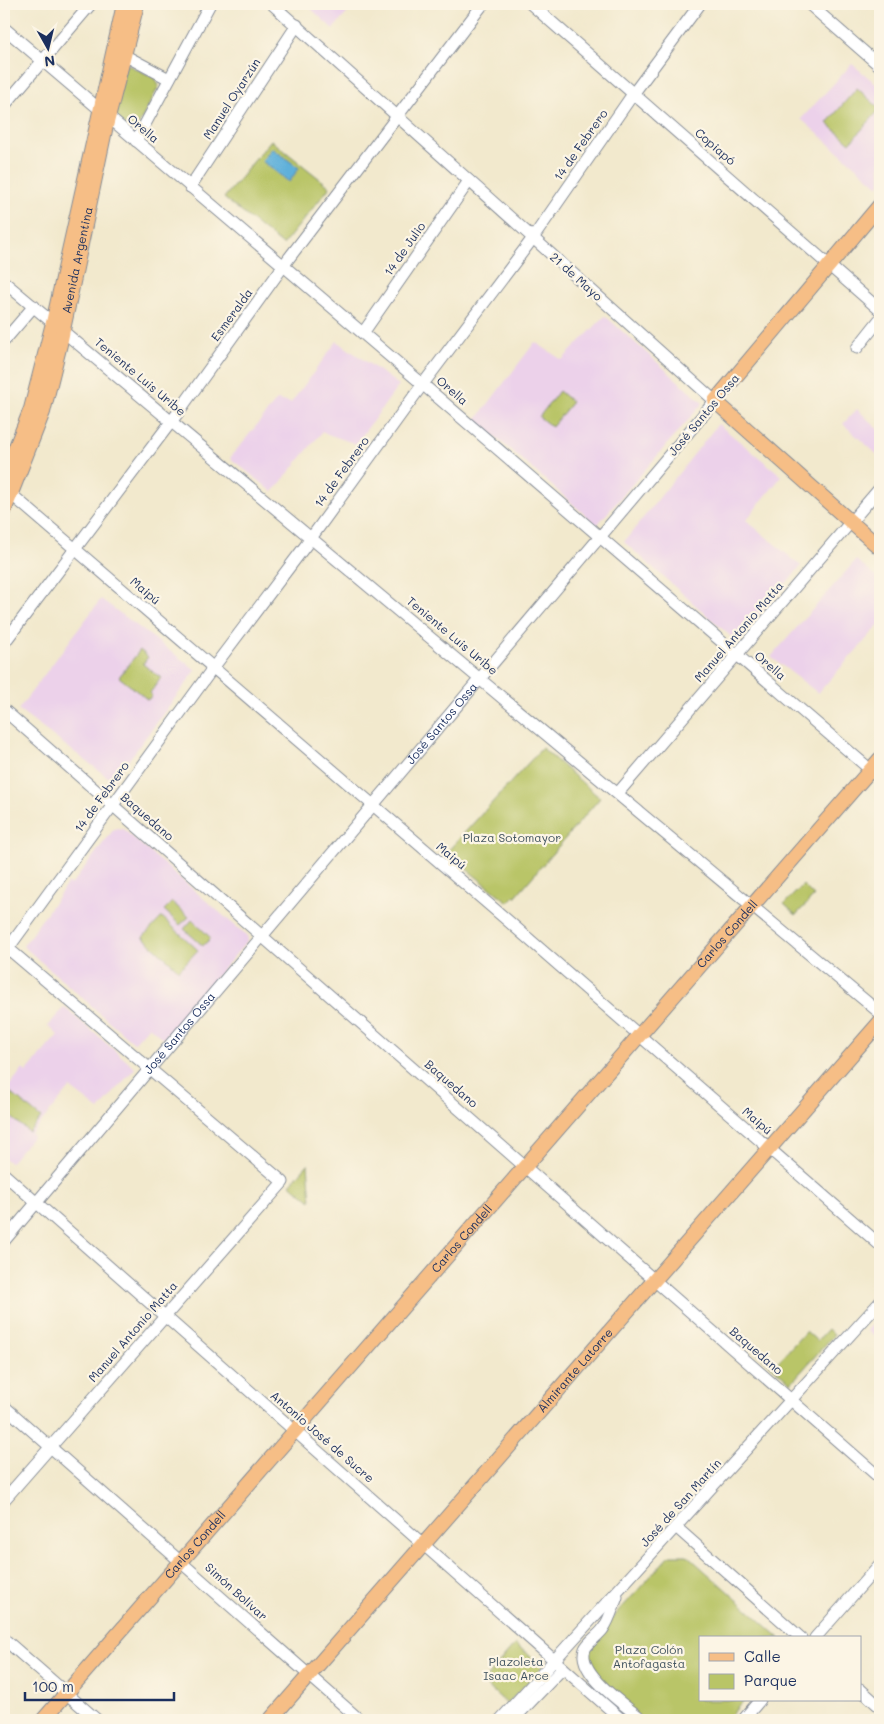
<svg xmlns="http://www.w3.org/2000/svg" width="884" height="1724" viewBox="0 0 884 1724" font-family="Mali,sans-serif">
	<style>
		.built { fill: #ecd1ea }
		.green { fill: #b9c567; stroke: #6a7a62 }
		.water { fill: #5fb0da; stroke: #3d709c }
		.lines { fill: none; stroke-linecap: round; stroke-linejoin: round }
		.minor-casing { stroke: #868c96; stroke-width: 13 }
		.major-casing { stroke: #868c96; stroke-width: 16 }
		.minor { stroke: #fff; stroke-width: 11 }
		.major { stroke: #f6be86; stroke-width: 14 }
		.labels { text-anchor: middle; stroke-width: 4.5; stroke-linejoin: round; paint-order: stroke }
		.street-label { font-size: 12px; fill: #1b2f5e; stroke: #fcf5e5 }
		.park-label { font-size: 12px; fill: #425460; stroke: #fcf5e5 }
	</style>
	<rect width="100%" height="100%" fill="#fcf5e5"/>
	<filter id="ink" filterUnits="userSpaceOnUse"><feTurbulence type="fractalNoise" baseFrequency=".02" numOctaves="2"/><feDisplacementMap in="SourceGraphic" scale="10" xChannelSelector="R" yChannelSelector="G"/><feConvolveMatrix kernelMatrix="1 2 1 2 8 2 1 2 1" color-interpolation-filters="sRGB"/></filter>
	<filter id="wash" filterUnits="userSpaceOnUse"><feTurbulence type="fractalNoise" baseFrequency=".0096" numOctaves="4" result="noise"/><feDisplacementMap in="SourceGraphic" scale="20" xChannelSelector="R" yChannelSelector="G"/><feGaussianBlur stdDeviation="1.12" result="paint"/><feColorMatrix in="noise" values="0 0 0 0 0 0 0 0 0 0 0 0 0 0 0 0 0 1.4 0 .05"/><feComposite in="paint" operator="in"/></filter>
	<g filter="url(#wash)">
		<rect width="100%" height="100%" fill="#f2e9cd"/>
		<g class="built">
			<polygon points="306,4 343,4 350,10 333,29"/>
			<polygon points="852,64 880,87 880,184 878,186 801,119"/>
			<polygon points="605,316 703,403 597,525 476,420 535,342 562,360"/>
			<polygon points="337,341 399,385 356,444 322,432 273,492 230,458 277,400 291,403"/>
			<polygon points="857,409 880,431 880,457 843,424"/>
			<polygon points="718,424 782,476 746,520 801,566 736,641 624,542"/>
			<polygon points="856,560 880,580 880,624 818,693 771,657"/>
			<polygon points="101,599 196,670 113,781 18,710"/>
			<polygon points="118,828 123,829 247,936 248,940 163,1039 149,1026 134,1043 23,946 67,884 72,884 114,829"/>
			<polygon points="64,1007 135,1068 99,1110 70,1088 31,1134 33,1136 10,1163 4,1158 4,1092 23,1069 26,1072 58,1035 48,1026"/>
			<polygon points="880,1314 880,1341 867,1330"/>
		</g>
		<g class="green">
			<polygon points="126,64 155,78 159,86 137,128 130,130 114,116"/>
			<polygon points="857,88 880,109 850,143 827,123"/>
			<polygon points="271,140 330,187 283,245 224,198"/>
			<polygon points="559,391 572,402 552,427 539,417"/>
			<polygon points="140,650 148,657 143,664 161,678 150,693 152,695 148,700 119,677"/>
			<polygon points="542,748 600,798 515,897 515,895 508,902 446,853"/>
			<polygon points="803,885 814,896 796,915 784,904"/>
			<polygon points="172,902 189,917 180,925 164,910"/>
			<polygon points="162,917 198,950 179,970 143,937"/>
			<polygon points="192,920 211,938 203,946 184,929"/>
			<polygon points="10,1092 41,1118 29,1132 4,1111 4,1099"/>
			<polygon points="308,1164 311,1201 290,1184"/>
			<polygon points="828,1329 834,1335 791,1383 736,1334 739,1331 775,1365 806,1331 817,1341"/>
			<polygon points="670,1555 687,1555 780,1638 700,1638 700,1700 744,1700 727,1720 643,1720 594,1678 585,1648"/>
			<polygon points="515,1644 543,1666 507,1704 483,1682"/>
		</g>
		<polygon class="water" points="272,148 299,168 289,182 262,161"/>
	</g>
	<g filter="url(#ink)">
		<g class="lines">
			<defs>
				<g id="minor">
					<polyline points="531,4 880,310"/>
					<polyline points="809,4 880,66"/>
					<polyline points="4,28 413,376 880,778"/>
					<polyline points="124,55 169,79"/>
					<polyline points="4,106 91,4"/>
					<polyline points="136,141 210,4"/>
					<polyline points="190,187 297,25"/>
					<polyline points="4,282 880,1013"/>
					<polyline points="363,333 469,181"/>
					<polyline points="4,341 34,306"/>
					<polyline points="857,348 880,319"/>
					<polyline points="4,488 507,920 880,1245"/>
					<polyline points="4,643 177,414 289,258 483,4"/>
					<polyline points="4,710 880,1478"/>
					<polyline points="618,793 880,488"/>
					<polyline points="4,945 283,1182 4,1500"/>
					<polyline points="4,954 213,668 306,545 417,392 533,238 633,94 700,4"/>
					<polyline points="4,1174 622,1720"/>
					<path id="s1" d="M4,1241L715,401L272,4"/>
					<polyline points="4,1406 360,1720"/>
					<polyline points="677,1528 801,1638"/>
					<path d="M617,1597C613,1607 609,1621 603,1629C598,1636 588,1642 585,1649C576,1673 626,1706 643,1720"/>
					<polyline points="815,1638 880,1564"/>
					<polyline points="4,1639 97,1720"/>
					<polyline points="860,1689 880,1707"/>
					<polyline points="500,1720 880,1302"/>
					<polyline points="513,1720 563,1668"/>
					<polyline points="743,1720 760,1700"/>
				</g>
				<g id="major">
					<polyline points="880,205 715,401 880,548"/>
					<polyline points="4,477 31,409 53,323 124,4"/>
					<path id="s2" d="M4,511L43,412L60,344L105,130L137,4"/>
					<path id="s3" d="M43,1720L880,759"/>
					<path id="s4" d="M270,1720L880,1022"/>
				</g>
			</defs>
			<use href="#minor" class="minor-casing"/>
			<use href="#major" class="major-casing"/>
			<use href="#minor" class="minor"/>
			<use href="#major" class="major"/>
		</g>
	</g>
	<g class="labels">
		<g class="street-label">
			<text transform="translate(232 99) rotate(-57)" y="4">Manuel Oyarzún</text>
			<text transform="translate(143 129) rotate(40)" y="4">Orella</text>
			<text transform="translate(581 145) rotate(-55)" y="4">14 de Febrero</text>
			<text transform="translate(715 147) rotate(41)" y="4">Copiapó</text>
			<text transform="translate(405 249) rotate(-55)" y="4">14 de Julio</text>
			<text dy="4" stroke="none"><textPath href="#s2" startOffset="262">Avenida Argentina</textPath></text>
			<text transform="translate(576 277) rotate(42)" y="4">21 de Mayo</text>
			<text transform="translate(232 315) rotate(-54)" y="4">Esmeralda</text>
			<text transform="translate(140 377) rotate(40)" y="4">Teniente Luis Uribe</text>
			<text transform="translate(452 391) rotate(41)" y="4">Orella</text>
			<text transform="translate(704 415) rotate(-50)" y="4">José Santos Ossa</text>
			<text transform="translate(342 472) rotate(-54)" y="4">14 de Febrero</text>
			<text transform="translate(145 591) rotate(41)" y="4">Maipú</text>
			<text transform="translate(739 632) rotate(-49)" y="4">Manuel Antonio Matta</text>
			<text transform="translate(452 636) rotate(40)" y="4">Teniente Luis Uribe</text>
			<text transform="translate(770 666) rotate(41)" y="4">Orella</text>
			<text dy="4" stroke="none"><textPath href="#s1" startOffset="678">José Santos Ossa</textPath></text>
			<text transform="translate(102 797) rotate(-54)" y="4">14 de Febrero</text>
			<text transform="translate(147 817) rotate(41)" y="4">Baquedano</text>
			<text transform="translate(451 856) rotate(40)" y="4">Maipú</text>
			<text dy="4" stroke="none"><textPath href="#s3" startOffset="1042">Carlos Condell</textPath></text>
			<text dy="4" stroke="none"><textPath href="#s1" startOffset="272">José Santos Ossa</textPath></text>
			<text transform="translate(451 1084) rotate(41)" y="4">Baquedano</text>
			<text transform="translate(757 1121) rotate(41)" y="4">Maipú</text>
			<text dy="4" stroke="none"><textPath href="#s3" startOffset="638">Carlos Condell</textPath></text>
			<text transform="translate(133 1332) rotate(-49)" y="4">Manuel Antonio Matta</text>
			<text transform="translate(756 1351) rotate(41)" y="4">Baquedano</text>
			<text dy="4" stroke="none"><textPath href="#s4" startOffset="464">Almirante Latorre</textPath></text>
			<text transform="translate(322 1437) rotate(41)" y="4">Antonio José de Sucre</text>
			<text transform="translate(681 1503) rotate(-48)" y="4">José de San Martín</text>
			<text dy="4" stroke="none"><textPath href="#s3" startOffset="232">Carlos Condell</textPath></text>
			<text transform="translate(236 1592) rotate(42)" y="4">Simón Bolívar</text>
		</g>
		<g class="park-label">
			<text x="512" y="842">Plaza Sotomayor</text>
			<text x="649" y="1654">Plaza Colón<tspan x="649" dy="14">Antofagasta</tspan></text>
			<text x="516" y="1666">Plazoleta<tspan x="516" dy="14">Isaac Arce</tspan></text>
		</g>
	</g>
	<rect width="884" height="1724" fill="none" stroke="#fcf5e5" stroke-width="20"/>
	<rect x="699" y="1636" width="162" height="65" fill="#fcf5e5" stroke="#a2a6af"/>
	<rect x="709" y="1653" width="25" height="8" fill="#f6be86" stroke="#a2a6af"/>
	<text x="744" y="1662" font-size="15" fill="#1b2f5e">Calle</text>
	<rect x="709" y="1674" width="25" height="15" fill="#b9c567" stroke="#a2a6af"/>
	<text x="744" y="1686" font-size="15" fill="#1b2f5e">Parque</text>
	<g transform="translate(48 48) rotate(172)" stroke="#fcf5e5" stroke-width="4" paint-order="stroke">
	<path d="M0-4L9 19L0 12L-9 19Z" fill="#1b2f5e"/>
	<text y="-8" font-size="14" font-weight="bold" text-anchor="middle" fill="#1b2f5e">N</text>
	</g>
	<path d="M25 1692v8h149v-8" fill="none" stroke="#1b2f5e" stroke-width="2.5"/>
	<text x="32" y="1692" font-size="15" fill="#1b2f5e" stroke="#fcf5e5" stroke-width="4" paint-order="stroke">100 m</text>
</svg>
